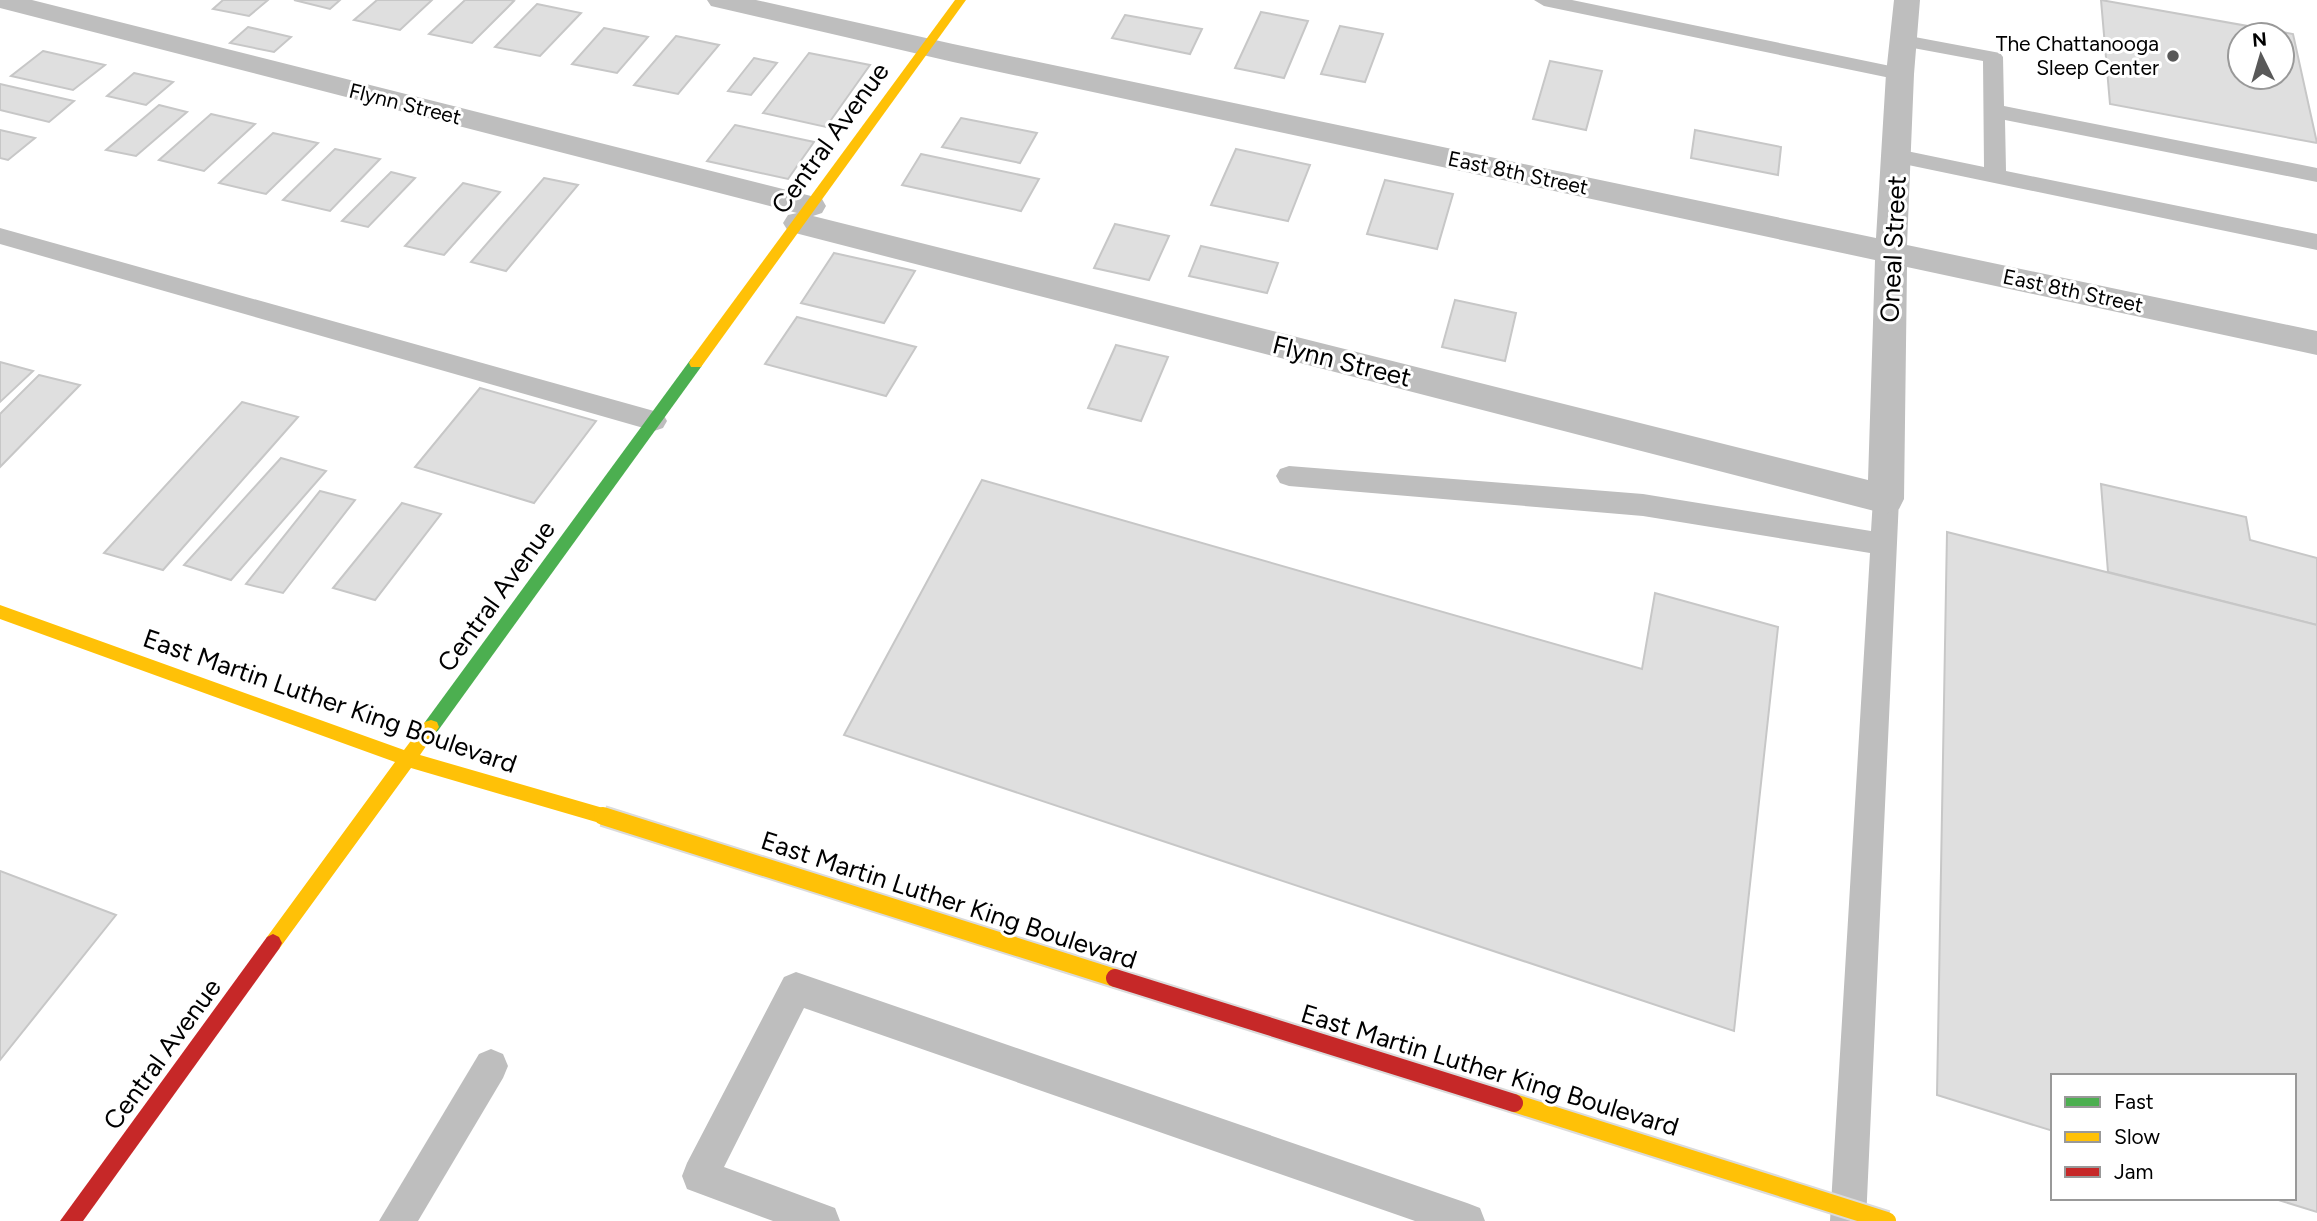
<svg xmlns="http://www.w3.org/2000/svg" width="2317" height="1221" viewBox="0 0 2317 1221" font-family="Figtree,sans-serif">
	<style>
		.building { fill: #dfdfdf; stroke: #c7c7c7; stroke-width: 2; fill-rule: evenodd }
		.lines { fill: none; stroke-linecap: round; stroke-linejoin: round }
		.lane { fill: #bebebe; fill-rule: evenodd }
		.street { fill: #bebebe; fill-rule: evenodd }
		.fast { fill: #4caf50; fill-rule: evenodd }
		.slow { fill: #ffc107; fill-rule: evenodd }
		.jam { fill: #c62828; fill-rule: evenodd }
		.slow-bridge-casing { stroke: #dbdbdb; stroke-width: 22; stroke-linecap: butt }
		.jam-bridge-casing { stroke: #dbdbdb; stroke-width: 22; stroke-linecap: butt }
		.slow-bridge { stroke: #ffc107; stroke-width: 18 }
		.jam-bridge { stroke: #c62828; stroke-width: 18 }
		.poi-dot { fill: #595959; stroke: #fff; stroke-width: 2.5 }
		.labels { text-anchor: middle; stroke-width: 6; stroke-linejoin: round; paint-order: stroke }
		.far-poi-label { font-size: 21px; fill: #000; stroke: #fff; text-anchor: end }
		.far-street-label { font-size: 21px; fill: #000; stroke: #fff }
		.street-label { font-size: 26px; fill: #000; stroke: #fff }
	</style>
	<rect width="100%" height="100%" fill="#fff"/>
	<g class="building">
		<polygon points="223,0 268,0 249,16 213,9"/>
		<polygon points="294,0 340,0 330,9"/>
		<polygon points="377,0 432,0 400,30 354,20"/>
		<polygon points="465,0 511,0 514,1 472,43 429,34"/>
		<path d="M2101,0L2293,34L2317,143L2110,104ZM2240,35H2282V77H2240Z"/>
		<polygon points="537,4 581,13 540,56 495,47"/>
		<polygon points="1261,12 1308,21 1284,78 1235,68"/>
		<polygon points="1125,15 1202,29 1190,54 1112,38"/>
		<polygon points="1340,26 1383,34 1365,82 1321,74"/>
		<polygon points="248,27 291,37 274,52 230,43"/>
		<polygon points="604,28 648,37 617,73 572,64"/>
		<polygon points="676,36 719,45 678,94 634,85"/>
		<polygon points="43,51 105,65 73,90 11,76"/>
		<polygon points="809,53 870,65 826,127 763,113"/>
		<polygon points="754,58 777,63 751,95 728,91"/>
		<polygon points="1550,61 1602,71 1586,130 1533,119"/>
		<polygon points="134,73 173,82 146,105 107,96"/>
		<polygon points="0,84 74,101 49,122 0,110"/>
		<polygon points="159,105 187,112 136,156 106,150"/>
		<polygon points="211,114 255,124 204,171 159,160"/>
		<polygon points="961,118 1037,133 1020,163 942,147"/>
		<polygon points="735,125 814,142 788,179 707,161"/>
		<polygon points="0,130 35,138 8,160 0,158"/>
		<polygon points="1695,130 1781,147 1778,175 1691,158"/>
		<polygon points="273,133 318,143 266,194 219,183"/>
		<polygon points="335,149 380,159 330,211 283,200"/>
		<polygon points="1236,149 1310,165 1288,221 1211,205"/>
		<polygon points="921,154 1039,179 1021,211 902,185"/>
		<polygon points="391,172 415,178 368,227 342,221"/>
		<polygon points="544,178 578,185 506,271 471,262"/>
		<polygon points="1385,180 1453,194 1437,249 1367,234"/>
		<polygon points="463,183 500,192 444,255 405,246"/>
		<polygon points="1115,224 1169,236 1149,280 1094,268"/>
		<polygon points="1201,246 1278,263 1267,293 1189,276"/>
		<polygon points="834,253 915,271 884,323 801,303"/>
		<polygon points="1455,300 1516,313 1505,361 1442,347"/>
		<polygon points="797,317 916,347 886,396 765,364"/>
		<polygon points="1116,345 1168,357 1141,421 1088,408"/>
		<polygon points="0,362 33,371 0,402"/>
		<polygon points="39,375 80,385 0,467 0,414"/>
		<polygon points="480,388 596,421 534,503 415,467"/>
		<polygon points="242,402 298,417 163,570 104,553"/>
		<polygon points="281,458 326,471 231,580 184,565"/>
		<polygon points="982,480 1642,669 1655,593 1778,627 1734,1031 844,735"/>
		<polygon points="2101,484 2246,517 2250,540 2317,558 2317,625 2108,572"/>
		<polygon points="320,491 355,500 283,593 246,584"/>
		<polygon points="402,503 441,514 375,600 333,588"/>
		<polygon points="1947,532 2317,625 2317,1212 2272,1198 2294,1198 2294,1076 2053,1076 2053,1131 1937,1095"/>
		<polygon points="0,871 116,915 0,1060"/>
	</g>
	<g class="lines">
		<g class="lane">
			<polygon points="1534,0 1572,0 1900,68 1907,69 1910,74 1907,79 1900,80 1544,6"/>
			<polygon points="1904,35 2000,53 2003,57 2004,106 2317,168 2317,182 2005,120 2006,171 2317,234 2317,250 1889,161 1886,156 1889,151 1897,149 1984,167 1983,61 1897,45 1894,41 1897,37"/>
			<polygon points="0,228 654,411 663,414 667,421 663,428 654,431 0,244"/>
			<polygon points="1289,466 1643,494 1871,531 1873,499 1877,492 1886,488 1895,492 1899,499 1866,1221 1830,1221 1870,553 1643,516 1289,486 1280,483 1276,476 1280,469"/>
			<polygon points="796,972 1467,1203 1480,1208 1485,1221 1415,1221 804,1008 724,1167 835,1208 840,1221 773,1221 687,1189 682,1176 687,1163 784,977"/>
			<polygon points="491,1049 503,1054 508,1066 503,1078 418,1221 379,1221 479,1054"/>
		</g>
		<polygon class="street" points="0,0 32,0 811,196 822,199 826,206 822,213 813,216 1868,480 1875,260 953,62 711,6 707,0 756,0 953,44 1876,238 1886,74 1894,0 1920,0 1914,74 1907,245 2317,331 2317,355 1907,267 1904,499 1899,509 1886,514 799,234 788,231 783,223 788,215 797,213 0,8"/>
		<polygon class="fast" points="696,358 703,363 701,367 437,732 431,734 425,732 423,727 425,722 691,359"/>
		<g class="slow">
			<polygon points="955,0 966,0 701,367 691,367 689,363 691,359"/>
			<polygon points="0,605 404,750 425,722 431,720 437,722 439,727 420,755 603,808 609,810 612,816 609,822 603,824 411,768 279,949 273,952 267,949 264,943 267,937 395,762 0,619"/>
		</g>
		<polygon class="jam" points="273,934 279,937 282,943 279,949 83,1221 60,1221 267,937"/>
		<defs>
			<g id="slow-bridge">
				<polyline points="603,816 1115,978"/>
				<polyline points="1514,1103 1887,1221"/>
			</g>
			<polyline id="jam-bridge" points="1115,978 1514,1103"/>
		</defs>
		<use href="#slow-bridge" class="slow-bridge-casing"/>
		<use href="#jam-bridge" class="jam-bridge-casing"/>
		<use href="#slow-bridge" class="slow-bridge"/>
		<use href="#jam-bridge" class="jam-bridge"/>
	</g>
	<circle class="poi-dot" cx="2173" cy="56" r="7"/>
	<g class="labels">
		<g class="far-poi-label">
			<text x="2159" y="51">The Chattanooga<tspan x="2159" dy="24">Sleep Center</tspan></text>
		</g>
		<g class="far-street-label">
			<text transform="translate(405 104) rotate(14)" y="7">Flynn Street</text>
			<text transform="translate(1518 173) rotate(12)" y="7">East 8th Street</text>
			<text transform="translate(2073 291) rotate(12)" y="7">East 8th Street</text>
		</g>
		<g class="street-label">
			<text transform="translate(830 138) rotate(-54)" y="9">Central Avenue</text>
			<text transform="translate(1893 249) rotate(-87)" y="9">Oneal Street</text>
			<text transform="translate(1342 361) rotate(14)" y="9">Flynn Street</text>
			<text transform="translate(496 596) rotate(-54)" y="9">Central Avenue</text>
			<text transform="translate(330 701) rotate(19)" y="9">East Martin Luther King Boulevard</text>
			<text transform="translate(949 900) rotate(18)" y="9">East Martin Luther King Boulevard</text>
			<text transform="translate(162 1054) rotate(-54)" y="9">Central Avenue</text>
			<text transform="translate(1490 1070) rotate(17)" y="9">East Martin Luther King Boulevard</text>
		</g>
	</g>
	<rect x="2051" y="1074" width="245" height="126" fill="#ffffff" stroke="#999999" stroke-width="2"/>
	<rect x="2065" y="1097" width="35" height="10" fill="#4caf50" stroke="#999999" stroke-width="2"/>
	<text x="2114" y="1109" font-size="21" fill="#000000">Fast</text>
	<rect x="2065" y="1132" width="35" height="10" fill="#ffc107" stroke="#999999" stroke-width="2"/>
	<text x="2114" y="1144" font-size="21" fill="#000000">Slow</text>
	<rect x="2065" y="1167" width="35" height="10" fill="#c62828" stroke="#999999" stroke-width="2"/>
	<text x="2114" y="1179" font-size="21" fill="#000000">Jam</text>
	<g transform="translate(2261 56) rotate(355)"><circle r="33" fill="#ffffff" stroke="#999999" stroke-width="2"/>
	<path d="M0-5L12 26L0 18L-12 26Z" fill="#595959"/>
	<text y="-10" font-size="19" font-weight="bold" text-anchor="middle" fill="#000000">N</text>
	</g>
</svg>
